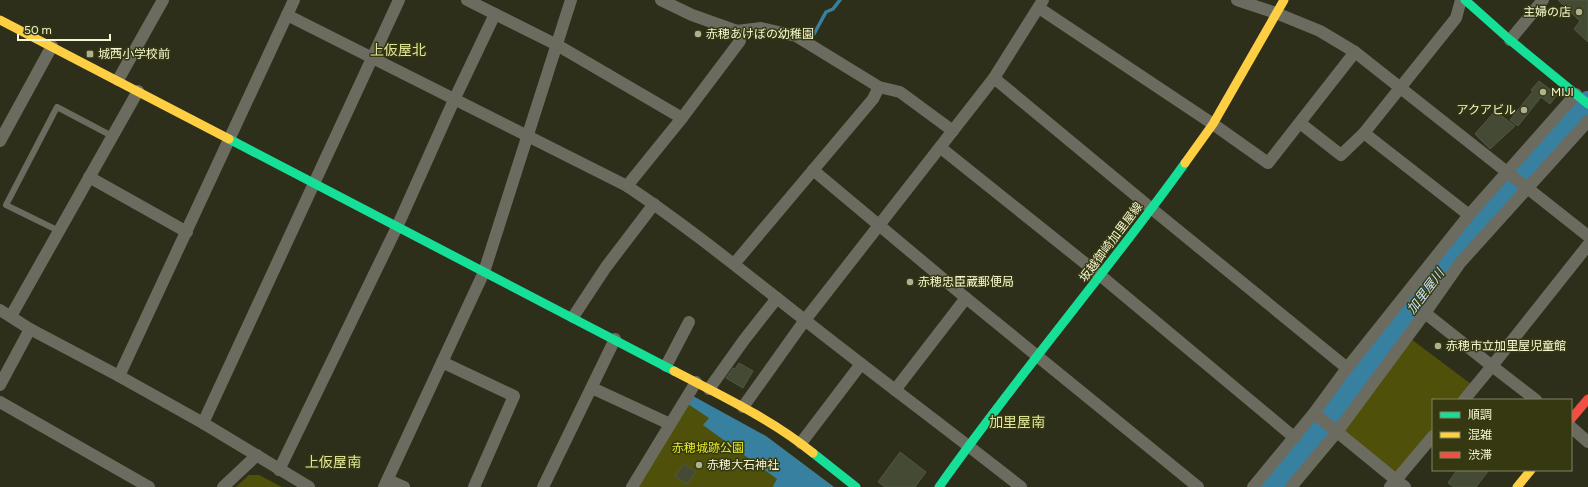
<svg xmlns="http://www.w3.org/2000/svg" width="1588" height="487" viewBox="0 0 1588 487" font-family="Figtree,'Noto Sans JP',sans-serif">
	<style>
		.green { fill: #4f510a }
		.water { fill: #38809f }
		.lines { fill: none; stroke-linecap: round; stroke-linejoin: round }
		.stream { stroke: #38809f; stroke-width: 3.5 }
		.river { stroke: #38809f; stroke-width: 22 }
		.building { fill: #444a34; stroke: #515842 }
		.lane { stroke: #6b6b60; stroke-width: 6 }
		.street { stroke: #6b6b60; stroke-width: 12 }
		.fast { stroke: #16e098; stroke-width: 9 }
		.slow { stroke: #ffcf43; stroke-width: 9 }
		.jam { stroke: #f24e42; stroke-width: 9 }
		.poi-dot { fill: #afb192; stroke: #363811; stroke-width: 1.5 }
		.labels { text-anchor: middle; stroke-width: 3; stroke-linejoin: round; paint-order: stroke }
		.poi-label { font-size: 12px; fill: #f4f7d2; stroke: #363811; text-anchor: start }
		.street-label { font-size: 12px; fill: #f4f7d2; stroke: #363811 }
		.park-label { font-size: 12px; fill: #e3e82f; stroke: #363811 }
		.water-label { font-size: 13px; font-style: italic; fill: #c6e3f3; stroke: #363811 }
		.quarter-label { font-size: 14px; fill: #e0e599; stroke: #363811 }
	</style>
	<rect width="100%" height="100%" fill="#2e2f1a"/>
	<g class="green">
		<polygon points="1407,336 1475,387 1464,400 1433,400 1433,436 1396,480 1337,432"/>
		<polygon points="688,404 766,436 834,487 638,487"/>
		<polygon points="249,475 259,475 282,487 236,487"/>
	</g>
	<polygon class="water" points="693,396 766,436 834,487 774,487 773,486 777,479 703,425 709,418 688,404"/>
	<g class="lines">
		<polyline class="stream" points="814,34 826,12 833,9 840,0"/>
		<polyline class="river" points="1271,487 1338,407 1440,271 1588,102"/>
	</g>
	<g class="building">
		<polygon points="1558,0 1588,0 1588,42 1574,29 1580,21"/>
		<polygon points="1539,81 1557,95 1550,104 1541,97 1518,126 1510,120 1533,91 1531,90"/>
		<polygon points="1495,111 1515,126 1490,149 1475,134"/>
		<polygon points="739,363 753,371 743,388 726,378 733,368 735,369"/>
		<polygon points="900,452 926,472 915,487 885,487 878,482"/>
		<polygon points="684,464 696,472 687,484 675,476"/>
		<polygon points="1457,470 1489,470 1476,487 1454,487 1448,483"/>
	</g>
	<g class="lines">
		<polyline class="lane" points="59,231 6,205 57,107 112,136"/>
		<g class="street">
			<polyline points="467,0 557,45 682,118"/>
			<polyline points="661,0 692,15 737,31 761,28 796,36 879,87 900,92 953,131"/>
			<polyline points="1237,0 1276,13 1320,31 1355,52 1588,236"/>
			<polyline points="1461,0 1456,18 1364,133 1469,215 1576,94"/>
			<polyline points="1039,8 1213,124 1268,163 1355,52"/>
			<path d="M287,15L627,186C690,228 747,275 806,321C877,377 950,431 1021,487"/>
			<polyline points="1510,40 1543,0"/>
			<polyline points="994,78 1152,209 1347,368"/>
			<polyline points="118,80 163,0"/>
			<polyline points="1300,123 1341,155 1364,133"/>
			<polyline points="0,141 52,46"/>
			<polyline points="941,148 1101,276 1295,438"/>
			<polyline points="813,170 966,298 1198,487"/>
			<polyline points="89,177 187,232"/>
			<polyline points="627,186 682,118 740,41 737,31"/>
			<polyline points="734,264 873,99 879,87"/>
			<polyline points="0,310 30,329 119,376 203,423 309,487"/>
			<polyline points="1425,313 1492,366 1464,400"/>
			<polyline points="11,316 138,91"/>
			<polyline points="573,317 606,267 654,204"/>
			<polyline points="442,362 514,396 474,487"/>
			<polyline points="666,366 689,322"/>
			<polyline points="119,376 294,0"/>
			<polyline points="0,385 30,329"/>
			<polyline points="592,388 670,424"/>
			<polyline points="709,389 744,340 777,298"/>
			<polyline points="895,390 966,298"/>
			<polyline points="1536,400 1492,366 1588,245"/>
			<polyline points="0,402 149,487"/>
			<polyline points="743,407 805,320 994,78 1043,0"/>
			<polyline points="1314,413 1396,480 1390,487"/>
			<polyline points="203,423 399,0"/>
			<polyline points="1571,427 1588,442"/>
			<polyline points="801,443 861,364"/>
			<polyline points="279,470 397,227 454,100 495,14"/>
			<polyline points="388,480 404,487"/>
			<polyline points="223,487 257,455"/>
			<polyline points="384,487 484,272 571,0"/>
			<polyline points="543,487 615,339"/>
			<polyline points="632,487 696,382"/>
			<polyline points="1253,487 1314,413 1347,368 1469,215"/>
			<polyline points="1291,487 1337,432 1425,313 1460,263 1588,121"/>
			<polyline points="1405,487 1396,480 1433,436"/>
		</g>
		<g class="fast">
			<polyline points="1465,0 1510,40 1588,104"/>
			<polyline points="229,139 674,371"/>
			<polyline points="813,453 856,487"/>
			<path d="M939,487C1017,376 1106,273 1185,163"/>
		</g>
		<g class="slow">
			<polyline points="0,20 229,139"/>
			<polyline points="1185,163 1213,124 1284,0"/>
			<path d="M674,371C722,396 771,419 813,453"/>
			<polyline points="1517,487 1531,470"/>
		</g>
		<polyline class="jam" points="1571,419 1588,399"/>
	</g>
	<g class="poi-dot">
		<circle cx="1579" cy="12" r="4"/>
		<circle cx="698" cy="34" r="4"/>
		<rect x="86" y="50" width="8" height="8" rx="2"/>
		<circle cx="1543" cy="92" r="4"/>
		<circle cx="1524" cy="110" r="4"/>
		<circle cx="910" cy="282" r="4"/>
		<circle cx="1438" cy="346" r="4"/>
		<circle cx="699" cy="465" r="4"/>
	</g>
	<g class="labels">
		<g class="poi-label">
			<text x="1571" y="16" text-anchor="end">主婦の店</text>
			<text x="706" y="38">赤穂あけぼの幼稚園</text>
			<text x="98" y="58">城西小学校前</text>
			<text x="1551" y="96">MIJI</text>
			<text x="1516" y="114" text-anchor="end">アクアビル</text>
			<text x="918" y="286">赤穂忠臣蔵郵便局</text>
			<text x="1446" y="350">赤穂市立加里屋児童館</text>
			<text x="707" y="469">赤穂大石神社</text>
		</g>
		<g class="street-label">
			<text transform="translate(1111 242) rotate(-53)" y="4">坂越御崎加里屋線</text>
		</g>
		<g class="park-label">
			<text x="708" y="452">赤穂城跡公園</text>
		</g>
		<g class="water-label">
			<text transform="translate(1425 291) rotate(-53)" y="5">加里屋川</text>
		</g>
		<g class="quarter-label">
			<text x="398" y="55">上仮屋北</text>
			<text x="1017" y="427">加里屋南</text>
			<text x="333" y="467">上仮屋南</text>
		</g>
	</g>
	<rect x="1432" y="399" width="140" height="72" fill="#363811" stroke="#82845e"/>
	<rect x="1440" y="412" width="20" height="6" fill="#16e098" stroke="#82845e"/>
	<text x="1468" y="419" font-size="12" fill="#f4f7d2">順調</text>
	<rect x="1440" y="432" width="20" height="6" fill="#ffcf43" stroke="#82845e"/>
	<text x="1468" y="439" font-size="12" fill="#f4f7d2">混雑</text>
	<rect x="1440" y="452" width="20" height="6" fill="#f24e42" stroke="#82845e"/>
	<text x="1468" y="459" font-size="12" fill="#f4f7d2">渋滞</text>
	<path d="M18 34v6h92v-6" fill="none" stroke="#f4f7d2" stroke-width="2"/>
	<text x="24" y="34" font-size="12" fill="#f4f7d2" stroke="#363811" stroke-width="3" paint-order="stroke">50 m</text>
</svg>
